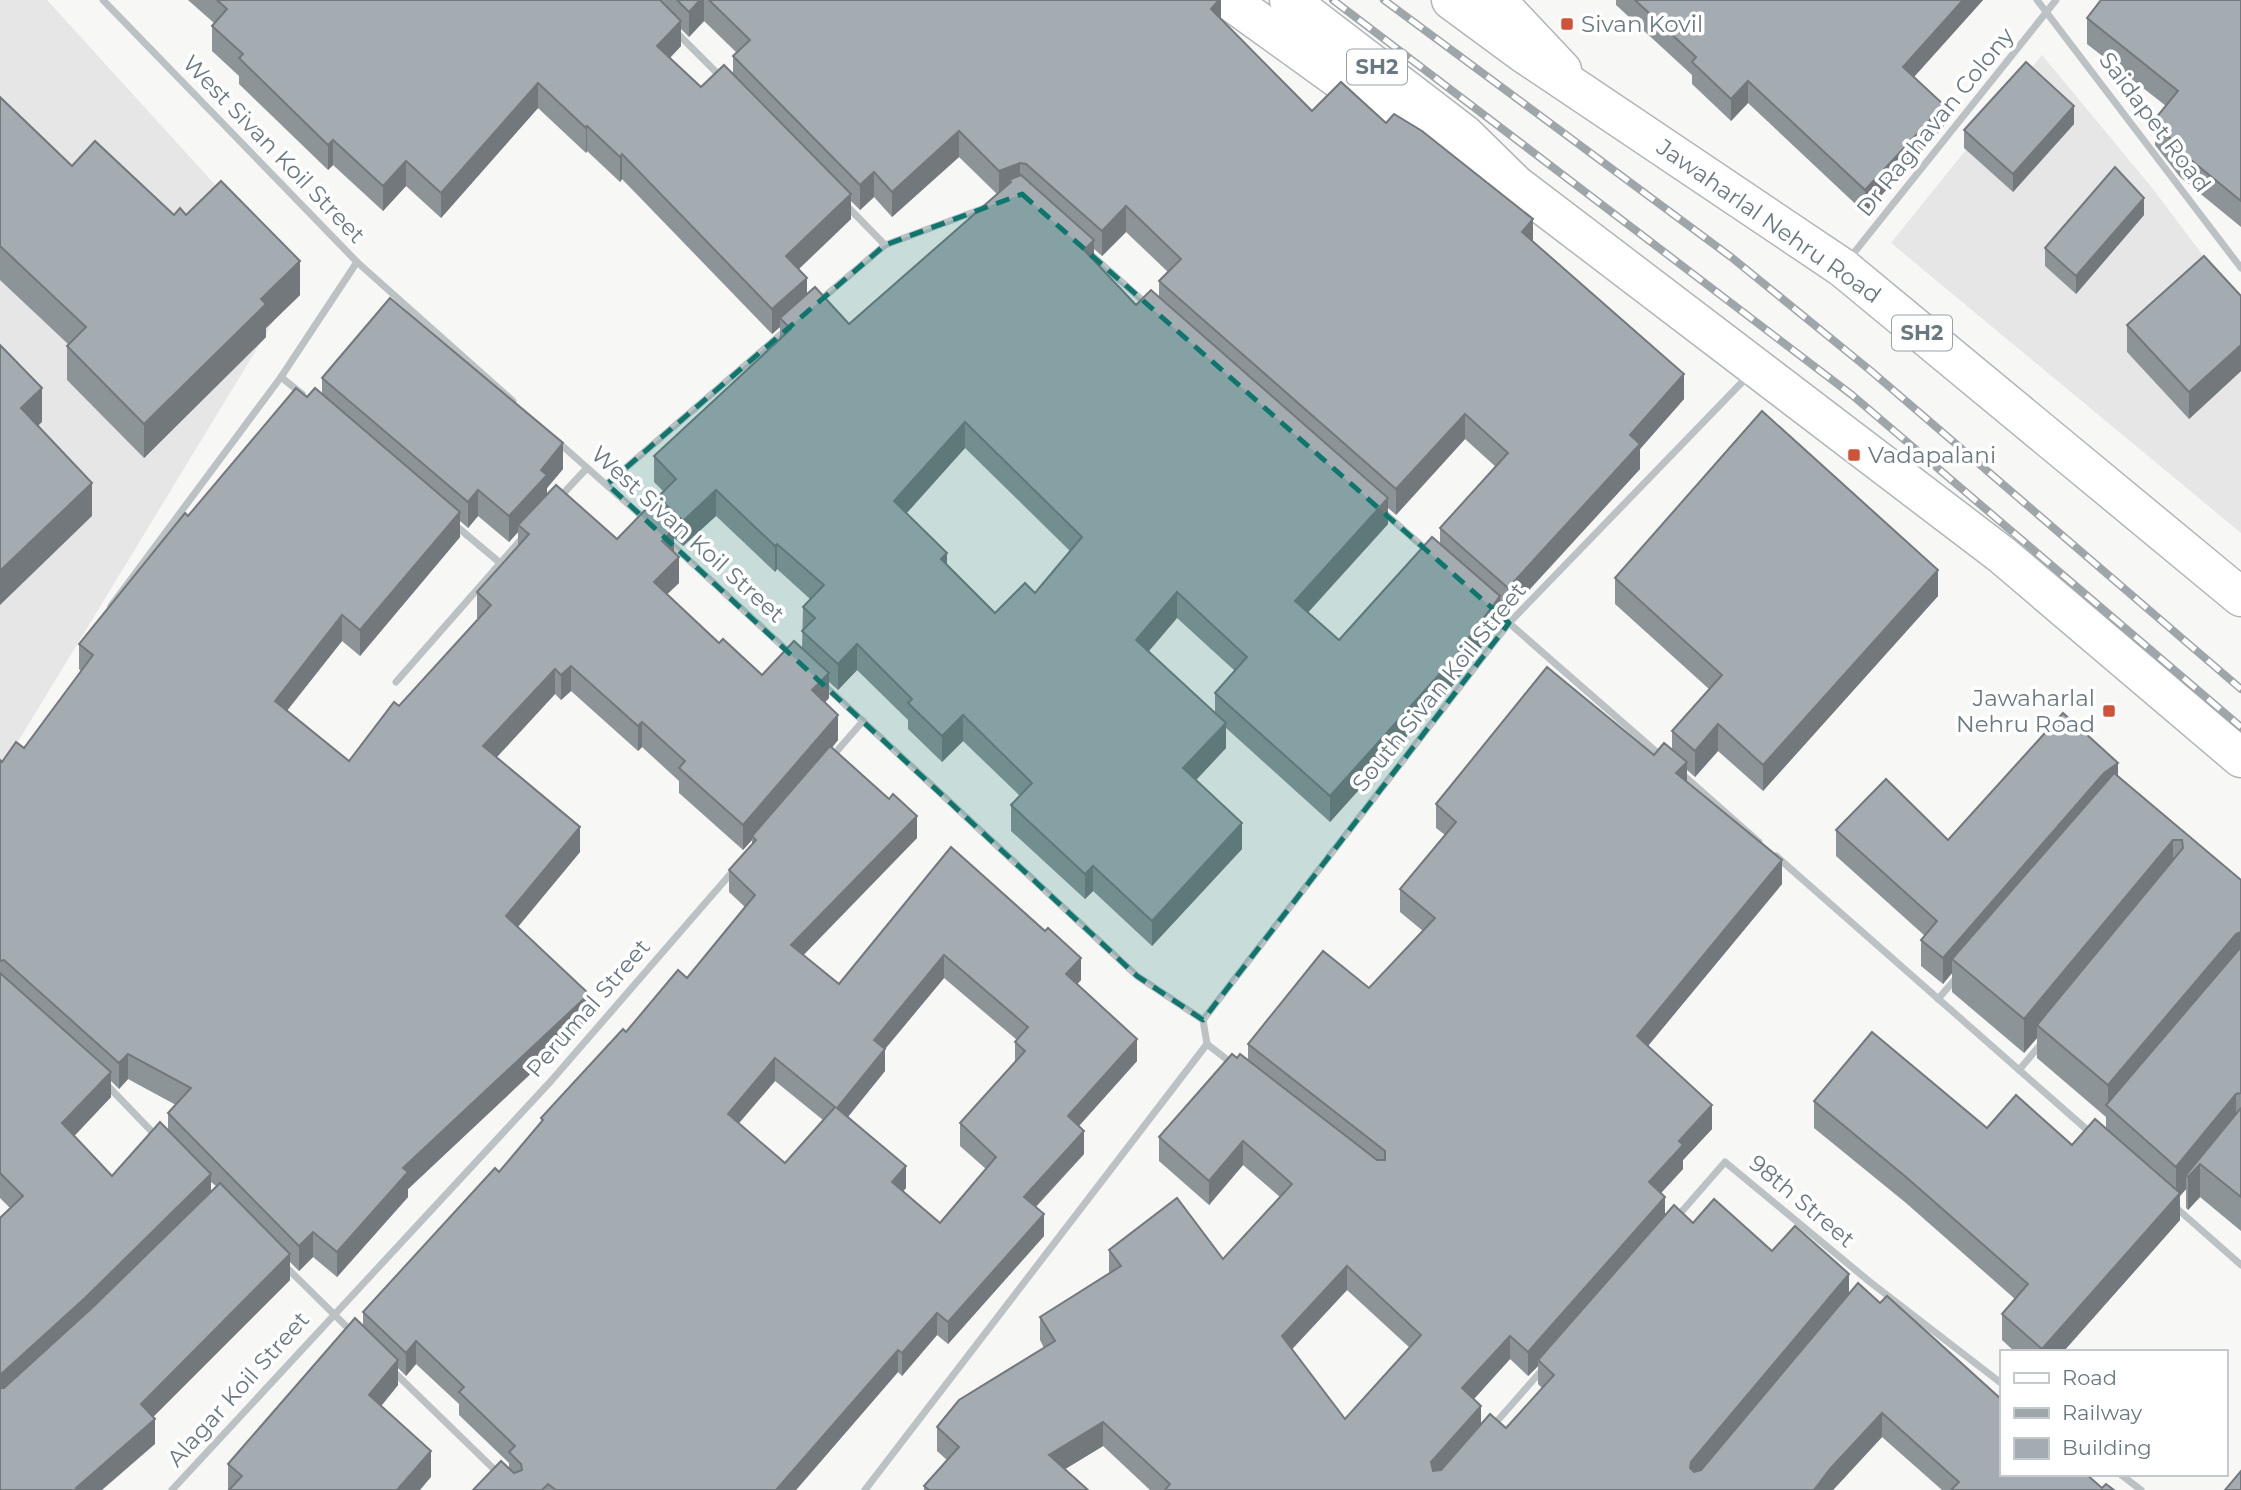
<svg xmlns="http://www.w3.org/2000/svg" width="2241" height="1490" viewBox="0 0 2241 1490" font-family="Montserrat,sans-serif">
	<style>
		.built { fill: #e5e6e5 }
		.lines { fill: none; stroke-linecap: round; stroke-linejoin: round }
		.secondary-casing { stroke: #afb5b9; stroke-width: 41 }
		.primary-casing { stroke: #b0b6b8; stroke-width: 41 }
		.street { stroke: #bcc1c4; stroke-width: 7 }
		.secondary { stroke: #fff; stroke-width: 38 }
		.primary { stroke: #fff; stroke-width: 38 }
		.rail-casing { stroke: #9fa6aa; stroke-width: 8 }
		.rail { stroke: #fff; stroke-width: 5; stroke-dasharray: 16; stroke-linecap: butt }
		.wall { fill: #8d9498; fill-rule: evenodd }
		.shaded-wall { fill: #73787c }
		.building { fill: #a4acb1; stroke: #73787c; stroke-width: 2; fill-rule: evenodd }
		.marked { fill: #0f766e; fill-opacity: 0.2; stroke: #0f766e; stroke-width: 5; stroke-dasharray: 14 9; stroke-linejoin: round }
		.poi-dot { fill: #d1523b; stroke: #fff; stroke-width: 2.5 }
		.labels { text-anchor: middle; stroke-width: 7; stroke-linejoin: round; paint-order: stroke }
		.shield { fill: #fff; stroke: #96a1a8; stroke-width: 2 }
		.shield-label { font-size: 21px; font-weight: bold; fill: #697982 }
		.poi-label { font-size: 23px; fill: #697982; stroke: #fff; text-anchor: start }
		.street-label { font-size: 23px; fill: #697982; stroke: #fff }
	</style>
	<rect width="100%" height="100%" fill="#f7f7f5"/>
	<g class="built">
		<polygon points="0,0 47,0 300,278 0,771"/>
		<polygon points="2042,55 2153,189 2241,306 2241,533 1891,243"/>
	</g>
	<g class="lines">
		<defs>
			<g id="secondary">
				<polyline points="1229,0 1365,98 1489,169"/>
				<polyline points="1496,0 1562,70"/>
			</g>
			<g id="primary">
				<polyline points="1289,0 1464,134 1515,184 2002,555 2241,758"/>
				<polyline points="1451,0 1523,53 1843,268 2241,597"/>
			</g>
		</defs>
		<use href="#secondary" class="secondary-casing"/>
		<use href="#primary" class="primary-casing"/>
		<g class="street">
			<polyline points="103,0 357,262 513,401"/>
			<polyline points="2037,0 2241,268"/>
			<polyline points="675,31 723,79"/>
			<polyline points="844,203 885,245"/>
			<polyline points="1087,251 1149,306"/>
			<polyline points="1849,259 2056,0"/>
			<polyline points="817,303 885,245 987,207"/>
			<polyline points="281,377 302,394"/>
			<polyline points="558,442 646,520"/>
			<polyline points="607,484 787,329"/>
			<polyline points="559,498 587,468"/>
			<polyline points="1381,510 1430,553"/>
			<polyline points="455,525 499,562"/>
			<polyline points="667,540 792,655"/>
			<polyline points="111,606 281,377 357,262"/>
			<polyline points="1494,610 1661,756"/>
			<polyline points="396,682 525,535"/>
			<polyline points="824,685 1137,976 1203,1020"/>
			<polyline points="830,759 863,721"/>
			<polyline points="1681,773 1759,842"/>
			<polyline points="1776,856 2093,1135"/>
			<polyline points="1938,999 1958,976"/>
			<polyline points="1203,1020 1509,623 1749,375"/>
			<polyline points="1207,1044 1234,1065"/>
			<polyline points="2019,1070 2041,1044"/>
			<polyline points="106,1084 159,1139"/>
			<polyline points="2173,1205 2241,1265"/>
			<polyline points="1677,1217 1725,1162 1870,1282 2001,1383"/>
			<polyline points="285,1266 352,1332"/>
			<polyline points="393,1371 500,1475"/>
			<polyline points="1492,1427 1542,1370"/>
			<polyline points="2120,1474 2141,1490"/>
			<polyline points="172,1490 551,1081 733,871"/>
			<polyline points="865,1490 1207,1044 1203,1020"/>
		</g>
		<use href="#secondary" class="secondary"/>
		<use href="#primary" class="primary"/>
		<defs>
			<g id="rail">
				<polyline points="1333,0 1852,395 2241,727"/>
				<polyline points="1384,0 1731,257 1871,371 2241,689"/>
			</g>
		</defs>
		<use href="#rail" class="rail-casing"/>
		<use href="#rail" class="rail"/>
	</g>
	<g class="wall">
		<path d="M188,0H1221V19L1312,111L1386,123L1533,241L1684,399L1640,449V469L1508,613L1500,606V622L1454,684L1330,822L1226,728V748L1196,780L1242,849L1152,946L1093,891L1085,899L1011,831V805L1020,796L963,741L942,762L908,729V720L857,670L838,690L829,682V698L825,702L838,740L832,748L917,838L803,955L839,984L951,847L1081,980L1077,984L1137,1061L1079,1126L1084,1154L1036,1207L1044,1236L948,1344L937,1335L902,1376L898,1372L796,1490H473L509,1469V1463L459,1415V1404L416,1364L406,1376L398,1368V1385L381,1406L431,1477L228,1490V1464L363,1326V1312L499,1172L541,1122V1118L626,1032L687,978L745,907L729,892V870L752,844V840L743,850L679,793V781L642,747L638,751L571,691L561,700L555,694L497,757L580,852L518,927L589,1019L408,1189V1197L337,1277L313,1257L299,1271L290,1262V1280L153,1417L155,1444L10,1208L0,1198V760L2,762L24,748L81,671L79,669V644L188,516L307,397L322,395V378L563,469L547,488V494L617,539L658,514V497L663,491L654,482V456L780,338V327L772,334L622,179L620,182L587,151L586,153L538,108L441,218L406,186L383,211L333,165L328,170L239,84V76L212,51V26L214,23ZM704,21L737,53L733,56V74L701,87L670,58L681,46V29L689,37ZM959,157L997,194L849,324L807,294L799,269L851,219V201L860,210L874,197L892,217ZM1126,232L1168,272L1159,281V297L1136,305L1094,261V249L1102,256ZM1465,439L1496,467L1440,528V544L1339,640L1308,612L1388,524V508L1396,515ZM965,448L1070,551L1035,593L995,613L947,564L906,514ZM478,516L509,542L518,532V546L477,592V618L479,619L349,761L287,710L342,641L360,656L460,537V521L468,528ZM716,516L775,572L777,569L810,599L803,607L802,648L762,675L719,643L667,594L679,583L674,553V538L683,546ZM1177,618L1235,671L1215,693V713L1149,651ZM944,978L1017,1040L1015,1042V1063L960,1123V1146L986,1169L940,1223L903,1191L906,1188L848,1117L885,1071V1049ZM128,1079L176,1105L168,1113V1131L112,1176L74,1136L111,1097V1081L119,1089ZM775,1081L823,1120L785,1163L739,1123ZM211,1182L216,1186L211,1191Z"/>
		<polygon points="1616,0 1983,0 1914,77 1944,127 1865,213 1748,103 1731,121 1692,84 1692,75 1616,5"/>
		<polygon points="2241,0 2241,227 2180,177 2155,145 2155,119 2166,106 2087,44 2087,18"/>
		<polygon points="0,97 72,166 174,215 186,215 300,295 266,328 266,337 144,458 67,380 67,346 68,344 0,280"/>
		<polygon points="2074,124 2013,192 1964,148 1964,130"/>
		<polygon points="2144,215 2076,294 2045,266 2045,248"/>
		<polygon points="2241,296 2241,371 2189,419 2127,352 2127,325"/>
		<path d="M1615,578L1938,596L1763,791L1718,751L1695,777L1687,770V782L1782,884L1648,1046L1712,1129L1683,1160V1169L1661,1193L1665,1216L1693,1223L1772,1251L1849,1294L1880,1303L2102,1488L2114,1490H1942L1882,1437L1833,1490H1150L1103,1446L1065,1469L1088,1490H924V1486L947,1460L937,1451V1427L1044,1348L1040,1340V1317L1109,1273V1250L1223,1259L1280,1197L1243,1165L1209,1205L1159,1161V1137L1237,1058L1248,1060V1044L1369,988L1423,931L1400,912V889L1445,835L1436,828V804L1672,750V731L1709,689L1615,604ZM1347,1290L1410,1348L1345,1419L1292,1349ZM1510,1359L1528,1376L1538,1366V1384L1542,1388L1506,1428L1481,1424L1474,1399Z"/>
		<polygon points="2118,777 2241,880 2241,1231 2200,1197 2188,1210 2186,1208 2186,1189 2180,1196 2180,1220 2063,1352 2015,1352 2002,1340 2002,1314 2015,1299 1906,1203 1814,1128 1814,1101 1987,1128 2072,1145 2106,1129 2106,1117 2037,1058 2037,1038 2024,1053 1952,992 1952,973 1943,984 1921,966 1921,940 1925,936 1836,856 1836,830 1948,840"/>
	</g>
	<g class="shaded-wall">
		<polygon points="700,0 704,0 704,21 689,37 689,12"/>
		<polygon points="1219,0 1221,0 1221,24 1211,9"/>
		<polygon points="1963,0 1983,0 1903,89 1903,67"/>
		<polygon points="681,21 681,46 657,71 657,46"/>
		<polygon points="1748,81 1748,103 1731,121 1731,99"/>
		<polygon points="538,83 538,108 441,218 441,193"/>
		<polygon points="1944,105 1944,127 1865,213 1865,190"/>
		<polygon points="2074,106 2074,124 2013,192 2013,174"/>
		<polygon points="587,126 587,151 586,153 586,128"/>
		<polygon points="959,131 959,157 892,217 892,192"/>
		<polygon points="333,140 333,165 328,170 328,145"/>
		<polygon points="622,154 622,179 620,182 620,157"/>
		<polygon points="406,161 406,186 383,211 383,186"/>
		<polygon points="1020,163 1020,188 1009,180 1009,192 999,196 999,171"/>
		<polygon points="874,172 874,197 860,210 860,185"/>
		<polygon points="851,194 851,219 786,281 786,256"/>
		<polygon points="2144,198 2144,215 2076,294 2076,276"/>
		<polygon points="1126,206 1126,232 1102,256 1102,231"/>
		<polygon points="1533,219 1533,244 1522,232"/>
		<polygon points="1094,240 1094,265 1084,250"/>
		<polygon points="300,261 300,295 266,328 266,337 144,458 144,424 261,299"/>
		<polygon points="807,278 807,304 780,318 780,327 772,334 772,309"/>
		<polygon points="2241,345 2241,371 2189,419 2189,392"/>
		<polygon points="1684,374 1684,399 1640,449 1640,469 1508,613 1508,588 1630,435"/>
		<polygon points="42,388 42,422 21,442 21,408"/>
		<polygon points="1465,414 1465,439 1396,515 1396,489"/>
		<polygon points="965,422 965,448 894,527 894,501"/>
		<polygon points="563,443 563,469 547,488 547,502 518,525 518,532 509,542 509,516 541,470"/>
		<polygon points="92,483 92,516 0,605 0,571"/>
		<polygon points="478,490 478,516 468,528 468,502"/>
		<polygon points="716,490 716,516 683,546 683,521"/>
		<polygon points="1388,498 1388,524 1295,627 1295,601"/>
		<polygon points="460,512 460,537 360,656 360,630"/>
		<polygon points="674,529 674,555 662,541"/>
		<polygon points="777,544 777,569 775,572 775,546"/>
		<polygon points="947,553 947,578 941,559"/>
		<polygon points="679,557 679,583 654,607 654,582"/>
		<polygon points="1938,570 1938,596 1763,791 1763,765"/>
		<polygon points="1177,592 1177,618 1136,666 1136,640"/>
		<polygon points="1500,596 1500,622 1454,684 1330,822 1330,796"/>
		<polygon points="342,615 342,641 275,726 275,701"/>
		<polygon points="857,644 857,670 838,690 838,664"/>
		<polygon points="571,666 571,691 561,700 561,675"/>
		<polygon points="555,669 555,694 483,772 483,746"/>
		<polygon points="829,673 829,698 812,716 812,690"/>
		<polygon points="838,715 838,740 754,838 752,836 752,840 743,850 743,825"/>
		<polygon points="963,715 963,741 942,762 942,736"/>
		<polygon points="642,722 642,747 638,751 638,726"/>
		<polygon points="1226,723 1226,748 1183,794 1183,768"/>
		<polygon points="1718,724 1718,751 1695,777 1695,751"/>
		<polygon points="1687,762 1687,786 1676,773"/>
		<polygon points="2118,763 2118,789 1952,959 1952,973 1943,984 1943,958 2104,773"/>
		<polygon points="917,816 917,838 791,968 791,945"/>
		<polygon points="1242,823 1242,849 1152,946 1152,921"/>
		<polygon points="580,827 580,852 506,941 506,916"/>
		<polygon points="2173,840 2173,873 2037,1025 2037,1038 2024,1053 2024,1019"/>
		<polygon points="1782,860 1782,884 1637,1059 1637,1036"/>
		<polygon points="1093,866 1093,891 1085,899 1085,874"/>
		<polygon points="2241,932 2241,965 2108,1107 2108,1085 2236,934"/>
		<polygon points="944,955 944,978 885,1049 885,1071 837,1130 837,1108 874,1040"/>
		<polygon points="1081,958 1081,980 1066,996 1066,974"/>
		<polygon points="589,994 589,1019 408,1189 408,1197 337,1277 337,1252 403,1168"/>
		<polygon points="1137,1039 1137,1061 1068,1138 1068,1116"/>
		<polygon points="128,1054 128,1079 119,1089 119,1063"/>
		<polygon points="775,1058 775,1081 728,1136 728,1114"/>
		<polygon points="111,1072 111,1097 62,1149 62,1123"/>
		<polygon points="2236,1094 2236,1127 2200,1164 2200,1197 2188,1210 2188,1177 2186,1175 2186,1189 2180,1196 2180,1220 2063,1352 2042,1352 2042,1349 2176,1197 2176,1167"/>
		<polygon points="1712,1105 1712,1129 1683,1160 1683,1169 1649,1206 1649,1182 1679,1141"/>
		<polygon points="1084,1131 1084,1154 1024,1219 1024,1197"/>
		<polygon points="1243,1141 1243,1165 1209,1205 1209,1181"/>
		<polygon points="906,1166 906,1188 892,1204 892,1182"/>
		<polygon points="211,1174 211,1199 0,1401 0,1375"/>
		<polygon points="1665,1197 1665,1221 1538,1360 1538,1366 1528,1376 1528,1352"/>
		<polygon points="1044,1214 1044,1236 948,1344 948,1322"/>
		<polygon points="313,1232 313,1257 299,1271 299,1246"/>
		<polygon points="290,1254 290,1280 141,1429 141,1404"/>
		<polygon points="1347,1266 1347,1290 1282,1360 1282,1336"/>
		<polygon points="1849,1274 1849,1298 1691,1486 1690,1468 1691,1462"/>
		<polygon points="937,1313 937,1335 902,1376 902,1353"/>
		<polygon points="1510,1336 1510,1359 1462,1412 1462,1388"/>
		<polygon points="416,1341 416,1364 406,1376 406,1353"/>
		<polygon points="898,1350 898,1372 796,1490 776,1490"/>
		<polygon points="398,1360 398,1385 369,1421 369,1395"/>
		<polygon points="1481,1406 1481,1429 1431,1486 1431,1462"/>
		<polygon points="1882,1413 1882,1437 1833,1490 1814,1490 1830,1469"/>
		<polygon points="155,1419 155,1444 102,1490 76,1490 76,1488"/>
		<polygon points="1103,1422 1103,1446 1049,1479 1049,1455"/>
		<polygon points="431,1451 431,1477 420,1490 397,1490"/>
	</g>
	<g class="building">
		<polygon points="217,0 660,0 681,21 657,46 701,87 724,65 851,194 786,256 807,278 772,309 622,154 620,157 587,126 586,128 538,83 441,193 406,161 383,186 333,140 328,145 239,58 243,54 212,26 227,9"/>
		<polygon points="677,0 700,0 689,12"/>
		<polygon points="709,0 1219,0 1211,9 1312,111 1341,82 1386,123 1394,114 1422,131 1533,219 1522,232 1684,374 1630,435 1640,444 1508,588 1440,528 1508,453 1465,414 1396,489 1159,281 1181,259 1126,206 1102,231 1026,164 1020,163 999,171 959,131 892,192 874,172 860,185 733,56 750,40"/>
		<polygon points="1635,0 1963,0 1903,67 1944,105 1865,190 1748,81 1731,99 1692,62 1696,57"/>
		<polygon points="2101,0 2241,0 2241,201 2180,151 2155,119 2178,91 2087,18"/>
		<polygon points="2026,62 2074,106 2013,174 1964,130"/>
		<polygon points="0,97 72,166 95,141 174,215 180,208 186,215 221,181 300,261 261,299 266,304 144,424 67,346 86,327 0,246"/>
		<polygon points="2115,167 2144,198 2076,276 2045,248"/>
		<path d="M1021,175L1094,240L1084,250L1136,305L1151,290L1388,498L1295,601L1339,640L1432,537L1500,596L1454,658L1330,796L1215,693L1247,657L1177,592L1136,640L1226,723L1183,768L1242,823L1152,921L1093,866L1085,874L1011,805L1032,783L963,715L942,736L908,703L912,699L857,644L838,664L802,631L815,618L803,607L824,585L777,544L775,546L716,490L683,521L658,497L676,479L654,456L791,329L780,318L815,287L849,324L1011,182L1009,180ZM965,422L1082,537L1035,593L1025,583L995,613L941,559L947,553L894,501Z"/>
		<polygon points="2204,256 2241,296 2241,345 2189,392 2127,325"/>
		<polygon points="390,298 563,443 541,470 547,475 509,516 478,490 468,502 322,378"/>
		<polygon points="0,345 42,388 21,408 92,483 0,571"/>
		<polygon points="296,388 307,397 315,388 460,512 360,630 342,615 275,701 349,761 394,702 399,706 491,605 477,592 529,534 518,525 556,485 617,539 649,506 674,529 662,541 679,557 654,582 719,643 723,639 762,675 794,641 829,673 812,690 838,715 743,825 679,768 685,761 642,722 638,726 571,666 561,675 555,669 483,746 580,827 506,916 589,994 403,1168 408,1172 337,1252 313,1232 299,1246 168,1113 191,1088 128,1054 119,1063 4,960 0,961 0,760 2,762 16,742 24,748 93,655 79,644 185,513 188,516"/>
		<polygon points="1762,411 1938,570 1763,765 1718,724 1695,751 1672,731 1722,675 1615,578"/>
		<path d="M1547,667L1654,755L1664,743L1687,762L1676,773L1782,860L1637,1036L1712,1105L1679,1141L1683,1145L1649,1182L1665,1197L1528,1352L1510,1336L1462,1388L1481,1406L1431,1462L1433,1471L1441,1470L1490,1414L1506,1428L1554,1375L1538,1360L1674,1205L1693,1223L1714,1199L1772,1251L1795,1226L1849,1274L1691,1462L1690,1468L1694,1472L1701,1470L1858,1283L1880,1303L1887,1296L2001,1399V1474H2086L2102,1488L2106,1484L2114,1490H1951L1959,1482L1882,1413L1830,1469L1814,1490H1165L1170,1484L1103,1422L1049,1455L1088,1490H929L924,1486L959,1447L937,1427L959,1400L1055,1341L1040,1317L1121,1266L1109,1250L1177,1198L1223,1259L1292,1184L1243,1141L1209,1181L1159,1137L1232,1054L1237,1058L1240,1054L1377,1160H1385V1151L1248,1044L1323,951L1369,988L1435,918L1400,889L1456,822L1436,804ZM1347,1266L1421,1335L1345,1419L1282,1336Z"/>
		<polygon points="2063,713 2118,763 2104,773 1943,958 1921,940 1937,921 1836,830 1886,779 1948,840"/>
		<path d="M830,746L889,799L893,794L917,816L791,945L839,984L951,847L1045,931L1048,928L1081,958L1066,974L1137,1039L1068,1116L1084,1131L1024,1197L1044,1214L948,1322L937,1313L902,1353L898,1350L776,1490H556L548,1484L542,1490H473L501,1461L514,1473L522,1470L521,1464L509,1452L515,1446L459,1392L464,1387L416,1341L406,1353L363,1312L495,1168L499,1172L543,1120L541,1118L623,1029L626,1032L678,970L687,978L755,895L729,870L756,840L752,836ZM944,955L1028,1027L1015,1042L1025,1051L960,1123L996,1157L940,1223L892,1182L906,1166L837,1108L885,1049L874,1040ZM775,1058L835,1107L785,1163L728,1114Z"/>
		<polygon points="2114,773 2241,880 2241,932 2236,934 2108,1085 2037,1025 2183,848 2182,840 2173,840 2024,1019 1952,959"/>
		<polygon points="2241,947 2241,1093 2236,1094 2176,1167 2106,1105"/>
		<polygon points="0,973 111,1072 62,1123 112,1176 160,1122 211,1174 85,1298 0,1375 0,1218 23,1196 0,1173"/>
		<polygon points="1872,1032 1987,1128 2016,1095 2072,1145 2095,1119 2180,1193 2042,1349 2002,1314 2028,1284 1906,1177 1814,1101"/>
		<polygon points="2241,1108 2241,1197 2200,1164 2188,1177 2186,1175"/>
		<polygon points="220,1183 290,1254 141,1404 155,1419 76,1488 78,1490 0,1490 0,1388 4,1388 93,1307"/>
		<polygon points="355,1318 398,1360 369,1395 431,1451 397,1490 229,1490 242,1476 228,1464"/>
		<polygon points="2241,1471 2241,1490 2225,1490"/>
	</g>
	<path class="marked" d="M1022,194L1509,623L1203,1020L1137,976L607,484L885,245Z"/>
	<g class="poi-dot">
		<rect x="1560" y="17" width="14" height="14" rx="3.5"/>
		<rect x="1847" y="448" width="14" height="14" rx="3.5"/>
		<rect x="2102" y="704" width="14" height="14" rx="3.5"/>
	</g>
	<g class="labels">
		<g class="shield">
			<rect x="1347" y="49.5" width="60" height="35" rx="5"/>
			<rect x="1892" y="315.5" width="60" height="35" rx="5"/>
		</g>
		<g class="shield-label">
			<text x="1377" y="74">SH2</text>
			<text x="1922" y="340">SH2</text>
		</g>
		<g class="poi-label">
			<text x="1581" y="32">Sivan Kovil</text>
			<text x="1868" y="463">Vadapalani</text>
			<text x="2095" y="706" text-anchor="end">Jawaharlal<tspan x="2095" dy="26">Nehru Road</tspan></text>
		</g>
		<g class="street-label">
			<text transform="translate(1935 122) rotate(-51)" y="8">Dr Raghavan Colony</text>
			<text transform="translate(2155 122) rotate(53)" y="8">Saidapet Road</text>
			<text transform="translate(274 149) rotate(46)" y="8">West Sivan Koil Street</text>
			<text transform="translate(1769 221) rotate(35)" y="8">Jawaharlal Nehru Road</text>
			<text transform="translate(688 534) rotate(42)" y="8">West Sivan Koil Street</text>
			<text transform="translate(1439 687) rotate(-51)" y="8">South Sivan Koil Street</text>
			<text transform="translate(588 1008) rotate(-49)" y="8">Perumal Street</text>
			<text transform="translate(1802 1201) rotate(40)" y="8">98th Street</text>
			<text transform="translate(238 1389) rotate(-48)" y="8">Alagar Koil Street</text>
		</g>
	</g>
	<rect x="2000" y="1350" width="228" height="126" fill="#ffffff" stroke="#c3c9cd" stroke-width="2"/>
	<rect x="2014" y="1373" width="35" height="10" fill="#ffffff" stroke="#c3c9cd" stroke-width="2"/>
	<text x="2062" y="1385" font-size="21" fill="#697982">Road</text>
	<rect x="2014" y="1408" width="35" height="10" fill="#9fa6aa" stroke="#c3c9cd" stroke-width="2"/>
	<text x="2062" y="1420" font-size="21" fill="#697982">Railway</text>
	<rect x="2014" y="1438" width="35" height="21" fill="#a4acb1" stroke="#c3c9cd" stroke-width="2"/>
	<text x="2062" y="1455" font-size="21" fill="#697982">Building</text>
</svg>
